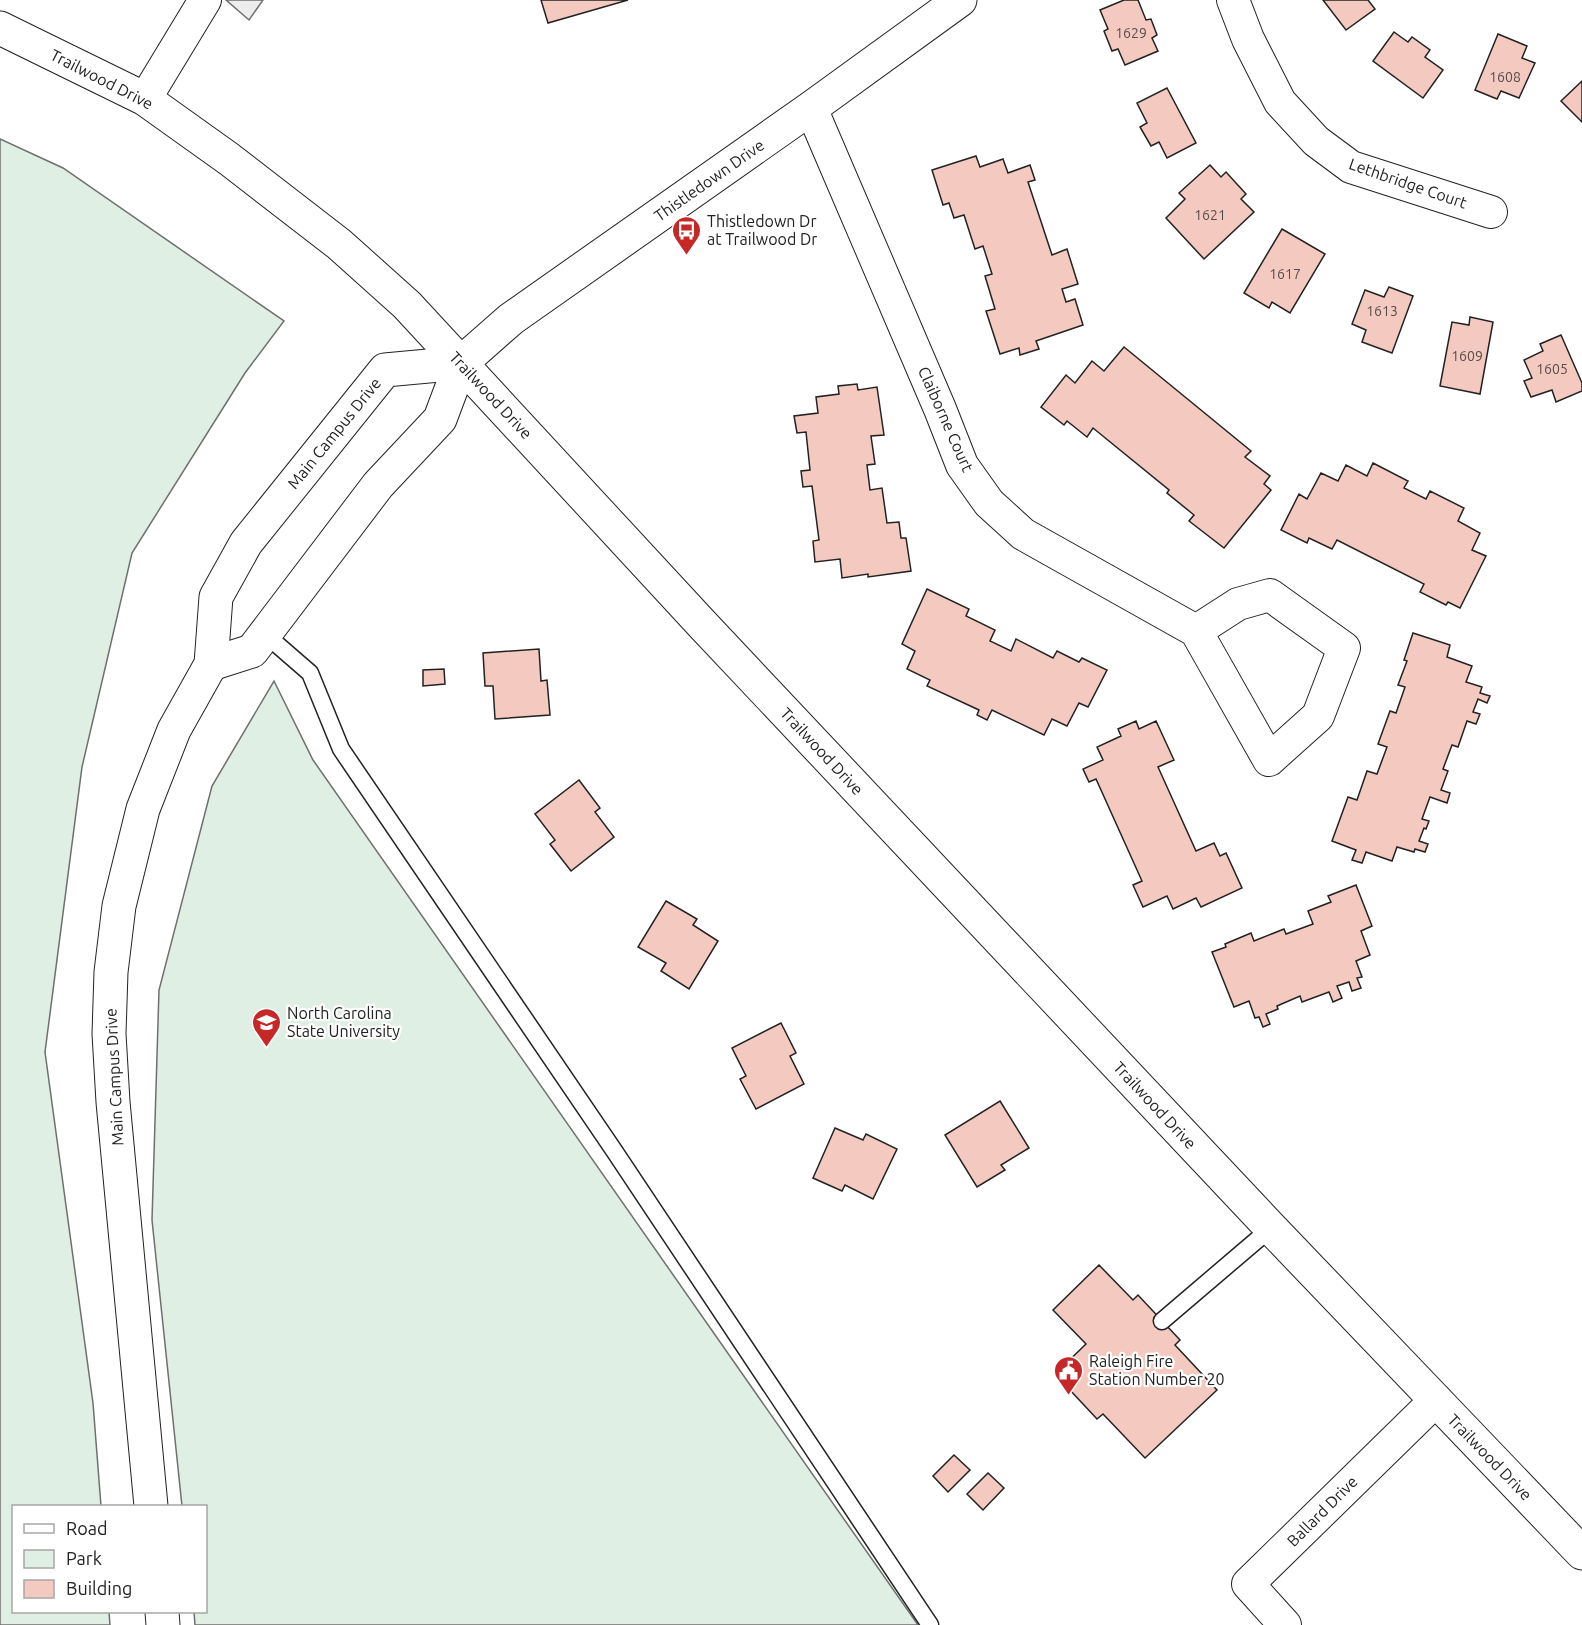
<svg xmlns="http://www.w3.org/2000/svg" width="1582" height="1625" viewBox="0 0 1582 1625" font-family="Ubuntu,sans-serif">
	<style>
		.green { fill: #e0efe3; stroke: #6f6f6f; stroke-width: 1.5 }
		.parking { fill: #ededed; stroke: #6f6f6f; stroke-width: 1.5 }
		.building { fill: #f3c9c0; stroke: #222; stroke-width: 1.5 }
		.lines { fill: none; stroke-linecap: round; stroke-linejoin: round }
		.lane-casing { stroke: #222; stroke-width: 19 }
		.street-casing { stroke: #222; stroke-width: 34 }
		.secondary-casing { stroke: #222; stroke-width: 35 }
		.lane { stroke: #fff; stroke-width: 16 }
		.street { stroke: #fff; stroke-width: 32 }
		.secondary { stroke: #fff; stroke-width: 33 }
		.labels { text-anchor: middle; stroke-width: 4.5; stroke-linejoin: round; paint-order: stroke }
		.number-label { font-size: 14px; fill: #564c4a }
		.street-label { font-size: 16px; fill: #222; stroke: #fff }
		.poi-label { font-size: 16px; fill: #222; stroke: #fff; text-anchor: start }
	</style>
	<rect width="100%" height="100%" fill="#fff"/>
	<g class="green">
		<polygon points="0,139 63,168 284,321 245,373 132,553 82,767 45,1052 93,1403 101,1506 14,1506 14,1612 109,1612 110,1625 0,1625"/>
		<polygon points="274,681 313,760 918,1625 195,1625 194,1612 206,1612 206,1506 182,1506 152,1220 159,990 212,786"/>
	</g>
	<polygon class="parking" points="226,0 263,0 249,20"/>
	<g class="building">
		<polygon points="541,0 628,0 548,23"/>
		<polygon points="1124,0 1138,0 1146,20 1151,19 1157,35 1152,38 1158,51 1125,65 1118,49 1112,51 1104,31 1108,29 1100,10"/>
		<polygon points="1323,0 1368,0 1375,9 1346,30"/>
		<polygon points="1394,32 1408,42 1412,37 1430,50 1425,57 1443,70 1423,98 1373,61"/>
		<polygon points="1498,34 1527,46 1522,58 1535,63 1519,98 1501,91 1497,99 1475,90"/>
		<polygon points="1582,81 1582,122 1561,101"/>
		<polygon points="1167,88 1196,143 1167,158 1159,142 1151,146 1140,127 1147,123 1137,103"/>
		<polygon points="976,156 980,167 1003,159 1008,173 1030,165 1035,180 1028,182 1052,255 1067,249 1078,284 1062,289 1066,302 1075,299 1083,325 1036,341 1039,349 1020,355 1019,348 1000,354 986,311 995,309 985,276 992,274 983,246 975,249 964,215 954,218 949,203 943,205 932,170"/>
		<polygon points="1210,165 1221,177 1226,172 1246,194 1241,199 1254,212 1204,259 1166,218 1185,199 1179,193"/>
		<polygon points="1282,229 1325,254 1290,313 1272,302 1269,308 1244,293"/>
		<polygon points="1389,287 1413,296 1392,353 1362,342 1366,330 1352,324 1365,290 1384,297"/>
		<polygon points="1470,317 1493,322 1480,394 1440,386 1452,322 1469,325"/>
		<polygon points="1561,335 1582,383 1582,391 1556,402 1552,390 1531,397 1524,381 1532,378 1524,360 1543,351 1540,344"/>
		<polygon points="1124,347 1251,451 1245,457 1270,476 1264,484 1271,490 1224,548 1189,521 1194,515 1167,493 1169,490 1093,428 1087,437 1067,421 1064,425 1041,407 1066,375 1075,383 1092,361 1104,371"/>
		<polygon points="857,384 858,390 877,387 884,435 871,436 875,464 867,465 870,490 882,488 887,523 899,522 901,538 906,538 911,571 868,577 868,574 842,578 840,559 815,562 813,541 819,540 812,486 803,487 801,471 810,470 806,432 797,433 794,416 818,413 816,397 839,394 838,386"/>
		<polygon points="1373,463 1408,481 1404,488 1426,499 1430,491 1464,508 1458,521 1480,533 1472,550 1486,556 1460,608 1448,602 1446,605 1420,592 1424,584 1337,540 1332,549 1309,538 1307,543 1281,530 1299,494 1307,499 1321,473 1338,481 1346,465 1367,476"/>
		<polygon points="927,589 969,609 966,616 995,630 990,641 1011,651 1016,639 1053,658 1057,651 1079,662 1082,658 1107,670 1088,707 1079,703 1067,726 1052,719 1044,735 992,710 987,720 977,715 979,710 927,686 930,680 907,669 915,651 902,644"/>
		<polygon points="1413,633 1450,645 1447,657 1472,666 1466,682 1482,687 1480,693 1490,696 1487,703 1478,699 1473,712 1480,714 1476,724 1467,721 1458,747 1452,745 1443,769 1448,771 1441,790 1450,793 1447,803 1430,797 1422,819 1429,821 1426,829 1424,828 1419,841 1428,844 1425,852 1415,849 1414,852 1397,847 1392,861 1366,852 1362,863 1352,860 1356,850 1332,841 1348,797 1357,800 1367,771 1377,774 1387,747 1378,744 1390,711 1396,713 1405,687 1398,685 1407,661 1404,660"/>
		<polygon points="539,649 541,681 547,680 550,715 495,719 493,686 485,686 483,653"/>
		<polygon points="444,669 445,684 423,686 423,670"/>
		<polygon points="1136,721 1139,729 1156,721 1174,760 1158,767 1196,851 1214,843 1220,856 1226,853 1242,888 1201,907 1196,898 1173,909 1167,896 1143,907 1133,885 1142,881 1096,779 1089,782 1083,769 1103,760 1097,747 1121,736 1118,729"/>
		<polygon points="579,780 600,808 595,812 614,837 571,871 550,844 555,840 535,814"/>
		<polygon points="1356,885 1372,926 1361,931 1370,955 1356,961 1362,977 1357,978 1361,988 1352,991 1349,982 1337,986 1342,998 1333,1002 1329,992 1302,1002 1300,996 1277,1006 1278,1009 1266,1014 1270,1024 1263,1027 1259,1017 1255,1018 1249,1001 1234,1007 1212,952 1226,947 1225,944 1251,933 1254,941 1284,929 1286,934 1313,924 1308,911 1331,902 1328,896"/>
		<polygon points="666,901 697,919 693,925 718,941 689,989 661,971 666,963 638,947"/>
		<polygon points="781,1023 796,1053 790,1056 804,1084 756,1109 740,1079 746,1076 732,1048"/>
		<polygon points="1000,1101 1029,1148 1001,1165 1005,1170 977,1187 945,1135"/>
		<polygon points="835,1128 863,1140 866,1134 897,1149 873,1199 845,1185 842,1191 813,1178"/>
		<polygon points="1099,1265 1133,1300 1138,1295 1180,1340 1175,1345 1217,1390 1145,1458 1103,1414 1097,1419 1055,1374 1086,1344 1053,1310"/>
		<polygon points="954,1455 970,1470 948,1492 933,1476"/>
		<polygon points="988,1473 1004,1488 983,1510 967,1494"/>
	</g>
	<g class="lines">
		<defs>
			<g id="lane">
				<polyline points="265,634 310,673 341,749 615,1152 930,1625"/>
				<polyline points="1162,1321 1271,1228"/>
			</g>
			<g id="street">
				<polyline points="1233,0 1248,39 1280,102 1316,141 1351,167 1491,212"/>
				<polyline points="145,99 205,0"/>
				<polyline points="811,108 940,409 962,465 989,503 1023,534 1196,631 1269,760 1318,716 1344,648 1270,595 1238,604 1196,631"/>
				<polyline points="1285,1625 1248,1584 1436,1400"/>
			</g>
			<g id="secondary">
				<polyline points="0,28 145,99 229,159 339,244 407,305 702,624 1271,1228 1582,1553"/>
				<polyline points="211,664 252,651 378,485 440,419 461,363 511,319 811,108 960,0"/>
				<polyline points="151,1506 113,1102 109,1034 111,972 119,906 143,809 174,730 211,664 216,597 246,543 385,370 461,363"/>
				<polyline points="162,1612 163,1625"/>
			</g>
		</defs>
		<use href="#lane" class="lane-casing"/>
		<use href="#street" class="street-casing"/>
		<use href="#secondary" class="secondary-casing"/>
		<use href="#lane" class="lane"/>
		<use href="#street" class="street"/>
		<use href="#secondary" class="secondary"/>
	</g>
	<defs>
		<symbol id="bus-pin" viewBox="-11 -11 22 30"><path d="M0 17L-7.5 6A9.5 9.5 0 1 1 7.5 6Z" fill="#c62828" stroke="#fff"/><path d="M-5-6H5V4H4V6H2V4H-2V6H-4V4H-5ZM-3.5-4V0h7V-4ZM-3.5 1.2v1.5H-2V1.2ZM2 1.2v1.5H3.5V1.2Z" fill="#fff"/></symbol>
		<symbol id="university-pin" viewBox="-11 -11 22 30"><path d="M0 17L-7.5 6A9.5 9.5 0 1 1 7.5 6Z" fill="#c62828" stroke="#fff"/><path d="M0-5L7-2L0 1L-7-2ZM-4 1L0 2.5L4 1V4Q0 6-4 4Z" fill="#fff"/></symbol>
		<symbol id="civic-pin" viewBox="-11 -11 22 30"><path d="M0 17L-7.5 6A9.5 9.5 0 1 1 7.5 6Z" fill="#c62828" stroke="#fff"/><path d="M-.6-6.5H3V-4.5H.6V-3L4-1V1h2V6H-6V1h2V-1L-.6-3ZM-1.2 2.5V6h2.4V2.5Z" fill="#fff"/></symbol>
	</defs>
	<g fill-rule="evenodd">
		<use href="#bus-pin" x="670" y="214" width="33" height="45"/>
		<use href="#university-pin" x="250" y="1006" width="33" height="45"/>
		<use href="#civic-pin" x="1052" y="1354" width="33" height="45"/>
	</g>
	<g class="labels">
		<g class="number-label">
			<text x="1131" y="38">1629</text>
			<text x="1505" y="82">1608</text>
			<text x="1210" y="220">1621</text>
			<text x="1285" y="279">1617</text>
			<text x="1382" y="316">1613</text>
			<text x="1467" y="361">1609</text>
			<text x="1552" y="374">1605</text>
		</g>
		<g class="street-label">
			<text transform="translate(102 79) rotate(27)" y="6">Trailwood Drive</text>
			<text transform="translate(709 180) rotate(-35)" y="6">Thistledown Drive</text>
			<text transform="translate(1408 183) rotate(19)" y="6">Lethbridge Court</text>
			<text transform="translate(491 395) rotate(47)" y="6">Trailwood Drive</text>
			<text transform="translate(946 419) rotate(66)" y="6">Claiborne Court</text>
			<text transform="translate(334 433) rotate(-51)" y="6">Main Campus Drive</text>
			<text transform="translate(822 751) rotate(47)" y="6">Trailwood Drive</text>
			<text transform="translate(114 1077) rotate(-93)" y="6">Main Campus Drive</text>
			<text transform="translate(1155 1105) rotate(47)" y="6">Trailwood Drive</text>
			<text transform="translate(1490 1457) rotate(46)" y="6">Trailwood Drive</text>
			<text transform="translate(1322 1511) rotate(-45)" y="6">Ballard Drive</text>
		</g>
		<g class="poi-label">
			<text x="707" y="227">Thistledown Dr<tspan x="707" dy="18">at Trailwood Dr</tspan></text>
			<text x="287" y="1019">North Carolina<tspan x="287" dy="18">State University</tspan></text>
			<text x="1089" y="1367">Raleigh Fire<tspan x="1089" dy="18">Station Number 20</tspan></text>
		</g>
	</g>
	<rect x="12" y="1505" width="195" height="108" fill="#ffffff" stroke="#a7a7a7" stroke-width="1.5"/>
	<rect x="24" y="1524" width="30" height="9" fill="#ffffff" stroke="#a7a7a7" stroke-width="1.5"/>
	<text x="66" y="1535" font-size="18" fill="#222222">Road</text>
	<rect x="24" y="1550" width="30" height="18" fill="#e0efe3" stroke="#a7a7a7" stroke-width="1.5"/>
	<text x="66" y="1565" font-size="18" fill="#222222">Park</text>
	<rect x="24" y="1580" width="30" height="18" fill="#f3c9c0" stroke="#a7a7a7" stroke-width="1.5"/>
	<text x="66" y="1595" font-size="18" fill="#222222">Building</text>
</svg>
